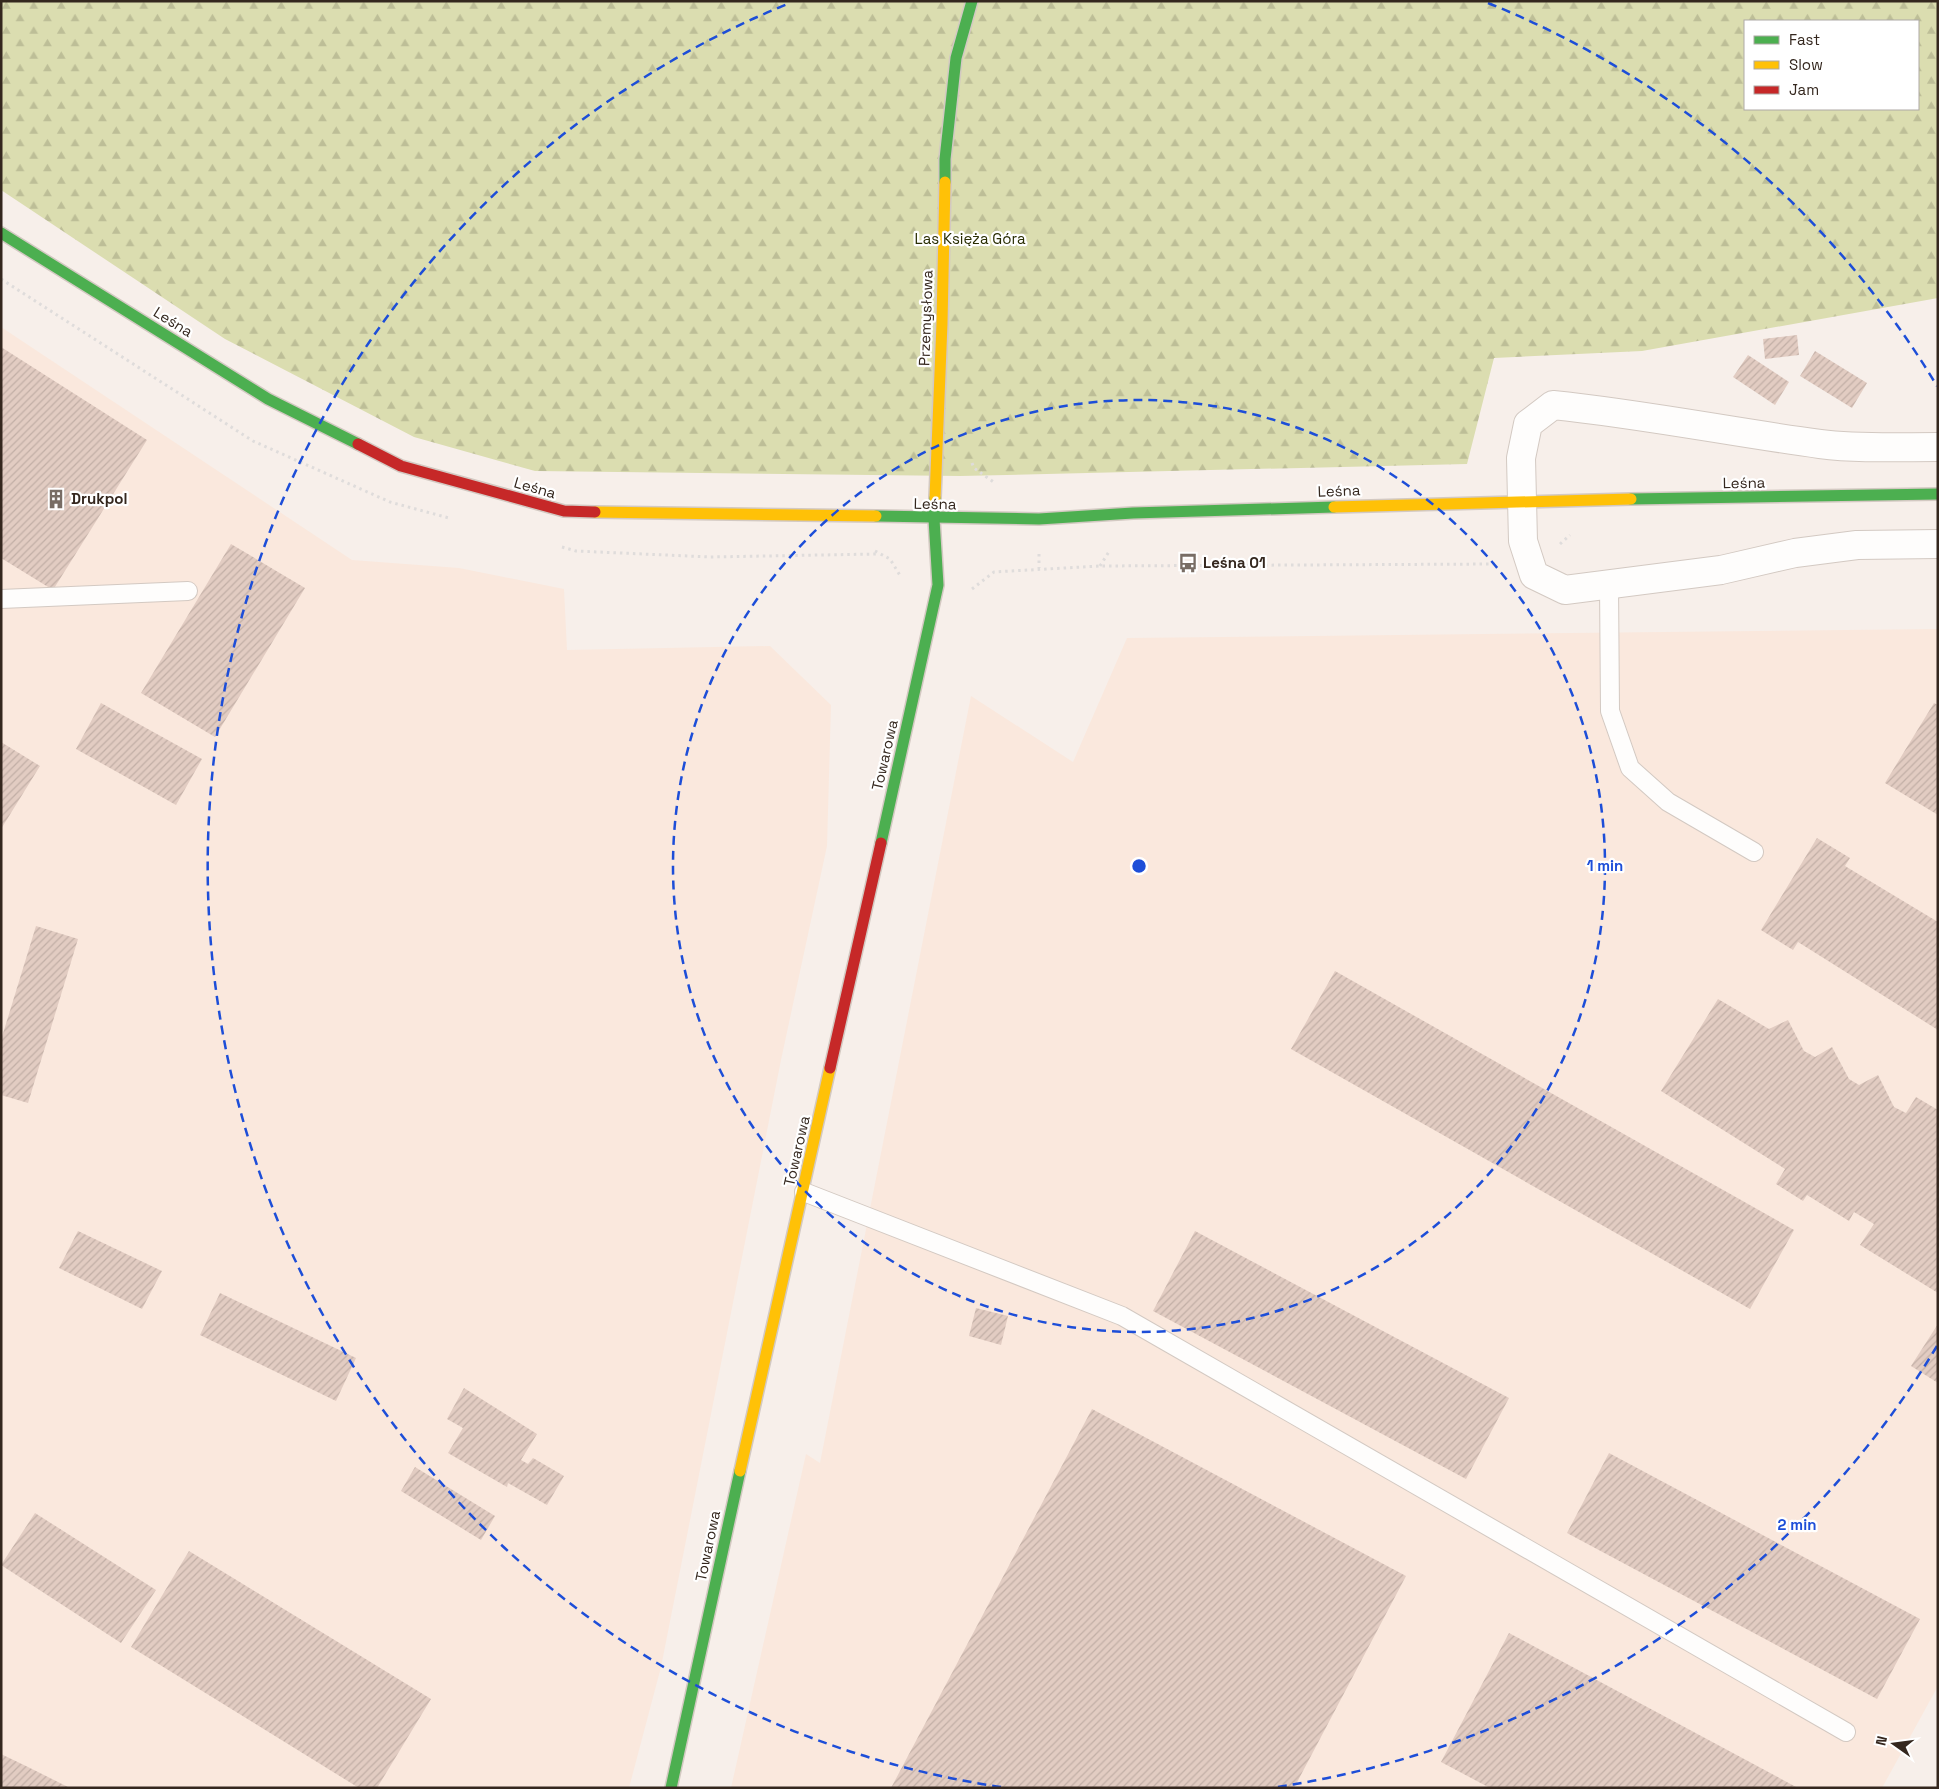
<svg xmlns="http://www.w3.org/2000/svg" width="1939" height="1789" viewBox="0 0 1939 1789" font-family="'Space Grotesk',sans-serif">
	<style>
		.built { fill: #fae8dd }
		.forest { fill: url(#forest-firs); fill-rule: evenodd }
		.building { fill: url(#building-hatch) }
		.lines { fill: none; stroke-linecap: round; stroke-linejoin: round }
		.lane-casing { stroke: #d3c9c2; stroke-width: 20 }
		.street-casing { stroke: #d3c9c2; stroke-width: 30 }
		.fast-casing { stroke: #d3c9c2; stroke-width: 14 }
		.slow-casing { stroke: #d3c9c2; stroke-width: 14 }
		.jam-casing { stroke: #d3c9c2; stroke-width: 14 }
		.path { stroke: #dfdcdb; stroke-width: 3; stroke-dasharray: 2.5 4; stroke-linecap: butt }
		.lane { stroke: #fefdfc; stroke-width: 18 }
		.street { stroke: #fefdfc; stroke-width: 28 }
		.fast { stroke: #4caf50; stroke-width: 11 }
		.slow { stroke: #ffc107; stroke-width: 11 }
		.jam { stroke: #c62828; stroke-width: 11 }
		.ring { fill: none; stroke: #1d4ed8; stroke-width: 2.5; stroke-dasharray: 9 6 }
		.labels { text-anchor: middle; stroke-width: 4.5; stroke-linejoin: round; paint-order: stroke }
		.park-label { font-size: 15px; fill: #292d02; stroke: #fff }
		.street-label { font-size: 15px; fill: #34271e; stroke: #fff }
		.poi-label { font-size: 15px; font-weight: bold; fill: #34271e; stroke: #fff; text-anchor: start }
		.centre { fill: #1d4ed8; stroke: #fff; stroke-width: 2.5 }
		.ring-label { font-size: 15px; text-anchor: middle; font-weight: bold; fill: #1d4ed8; stroke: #fff; stroke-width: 4.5; stroke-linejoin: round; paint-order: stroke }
	</style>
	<defs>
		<pattern id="forest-firs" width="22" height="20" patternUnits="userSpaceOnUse" patternTransform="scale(1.25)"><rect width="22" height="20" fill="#dbddb0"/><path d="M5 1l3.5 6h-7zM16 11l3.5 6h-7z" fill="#bdbe97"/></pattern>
		<pattern id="building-hatch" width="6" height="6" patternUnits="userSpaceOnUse" patternTransform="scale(1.25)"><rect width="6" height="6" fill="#e2ccc2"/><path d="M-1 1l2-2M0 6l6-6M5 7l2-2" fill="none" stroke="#c2afa6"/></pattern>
	</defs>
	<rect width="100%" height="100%" fill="#f7efea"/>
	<g class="built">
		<polygon points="1,327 352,560 459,568 564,589 567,650 770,646 831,705 827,846 781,1060 661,1667 629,1788 1,1788"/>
		<polygon points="1938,629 1938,1686 1882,1788 731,1788 806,1454 820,1463 971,696 1073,762 1127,638"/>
	</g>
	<path class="forest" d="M1,1H1938V298L1642,351L1494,358L1467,464L960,476L535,471L414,437L225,339L1,190ZM1745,21H1918V109H1745Z"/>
	<g class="building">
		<polygon points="1797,335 1799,355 1765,359 1763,339"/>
		<polygon points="1,347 147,440 53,590 1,558"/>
		<polygon points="1815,351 1867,383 1852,408 1800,376"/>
		<polygon points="1748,355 1789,382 1775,405 1733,377"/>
		<polygon points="231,544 305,588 215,737 141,693"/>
		<polygon points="101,703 202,759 176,805 76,749"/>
		<polygon points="1934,703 1938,705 1938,815 1885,783"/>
		<polygon points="1,742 40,766 1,829"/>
		<polygon points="1817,838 1850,858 1845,866 1938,922 1938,1030 1798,942 1793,950 1761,930"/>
		<polygon points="36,926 78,939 28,1103 1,1095 1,1040"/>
		<polygon points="1335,971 1794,1230 1750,1309 1291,1049"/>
		<polygon points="1718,999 1769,1029 1788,1020 1804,1051 1815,1057 1832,1047 1849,1079 1859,1085 1878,1075 1894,1107 1906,1113 1916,1097 1938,1110 1938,1293 1860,1245 1874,1224 1854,1212 1849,1221 1807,1195 1803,1201 1776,1184 1785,1169 1661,1091"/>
		<polygon points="78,1231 162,1271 142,1309 59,1268"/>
		<polygon points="1195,1231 1509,1398 1466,1479 1153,1311"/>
		<polygon points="220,1293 356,1358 336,1401 200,1335"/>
		<polygon points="976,1308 1008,1316 1001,1345 969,1336"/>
		<polygon points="1938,1324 1938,1383 1911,1366"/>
		<polygon points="464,1388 537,1434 521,1460 528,1464 533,1458 564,1476 547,1505 508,1483 507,1487 448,1453 463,1428 447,1419"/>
		<polygon points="1092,1409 1406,1576 1294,1788 891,1788"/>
		<polygon points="1609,1453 1920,1619 1877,1699 1567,1533"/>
		<polygon points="415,1467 495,1516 481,1540 401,1491"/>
		<polygon points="35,1513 156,1590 121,1643 1,1565"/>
		<polygon points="189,1551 431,1699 377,1788 359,1788 131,1647"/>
		<polygon points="1509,1633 1798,1788 1490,1788 1441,1762"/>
		<polygon points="1,1754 28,1767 70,1788 1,1788"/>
	</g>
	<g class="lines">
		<defs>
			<g id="lane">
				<polyline points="1609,584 1610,711 1630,768 1668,802 1754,852"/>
				<polyline points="1,599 188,591"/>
				<polyline points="804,1192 1122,1316 1846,1732"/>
			</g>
			<path id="street" d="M1938,447C1899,447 1859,449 1820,444C1731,432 1642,414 1553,405L1528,424L1521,458L1523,541L1534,575L1565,590L1721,570L1795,553L1857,545L1938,544"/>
			<g id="fast">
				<polyline points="945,182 945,159 956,58 972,1"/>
				<polyline points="1,233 268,399 358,444"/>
				<polyline points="1631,499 1938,494"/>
				<polyline points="876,516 1039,519 1133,513 1334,507"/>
				<polyline points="881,843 938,585 934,519 935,498"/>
				<polyline points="671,1788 740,1471"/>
			</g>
			<g id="slow">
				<polyline points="935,498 942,323 945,182"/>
				<polyline points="1334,507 1631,499"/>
				<polyline points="595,512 876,516"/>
				<polyline points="740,1471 830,1068"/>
			</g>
			<g id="jam">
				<polyline points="358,444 401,466 564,511 595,512"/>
				<polyline points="830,1068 881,843"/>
			</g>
		</defs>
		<use href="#lane" class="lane-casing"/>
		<use href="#street" class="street-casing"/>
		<use href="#fast" class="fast-casing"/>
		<use href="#slow" class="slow-casing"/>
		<use href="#jam" class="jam-casing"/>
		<g class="path">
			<polyline points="1,279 253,441 390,502 449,518"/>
			<polyline points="972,463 974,468 995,483"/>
			<polyline points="1560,544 1570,535"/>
			<polyline points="562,547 576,551 710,557 877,554"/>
			<polyline points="875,551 890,559 901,577"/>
			<polyline points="1039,554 1039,568"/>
			<polyline points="1100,566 1110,550"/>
			<polyline points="972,589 994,572 1099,566 1495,564"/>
		</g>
		<use href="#lane" class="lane"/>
		<use href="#street" class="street"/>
		<use href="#fast" class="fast"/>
		<use href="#slow" class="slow"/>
		<use href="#jam" class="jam"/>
	</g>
	<g class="ring">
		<circle cx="1139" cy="866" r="466"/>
		<path d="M1937 1346A931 931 0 0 1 1277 1787M1001 1787A931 931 0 0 1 790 3M1488 3A931 931 0 0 1 1937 386"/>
	</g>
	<defs>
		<symbol id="building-bare" viewBox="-9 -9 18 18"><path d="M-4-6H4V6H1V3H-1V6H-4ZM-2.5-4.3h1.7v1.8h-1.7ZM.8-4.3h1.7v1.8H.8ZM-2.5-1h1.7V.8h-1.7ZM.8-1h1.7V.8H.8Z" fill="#786d65" stroke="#fff" stroke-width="2.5" paint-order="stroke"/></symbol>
		<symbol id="bus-bare" viewBox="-9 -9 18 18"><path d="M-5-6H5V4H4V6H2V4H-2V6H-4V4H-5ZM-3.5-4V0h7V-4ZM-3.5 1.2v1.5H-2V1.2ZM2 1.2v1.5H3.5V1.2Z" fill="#786d65" stroke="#fff" stroke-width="2.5" paint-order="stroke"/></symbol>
	</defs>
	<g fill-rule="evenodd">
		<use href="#building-bare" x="42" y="485" width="28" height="28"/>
		<use href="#bus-bare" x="1174" y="549" width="28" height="28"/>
	</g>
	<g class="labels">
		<g class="park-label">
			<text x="970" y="244">Las Księża Góra</text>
		</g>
		<g class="street-label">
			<text transform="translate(926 318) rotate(-88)" y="5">Przemysłowa</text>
			<text transform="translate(173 322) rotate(32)" y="5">Leśna</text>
			<text transform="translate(1744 483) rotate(-1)" y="5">Leśna</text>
			<text transform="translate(535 488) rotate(16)" y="5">Leśna</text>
			<text transform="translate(1339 491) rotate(-2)" y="5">Leśna</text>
			<text transform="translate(935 504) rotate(1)" y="5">Leśna</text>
			<text transform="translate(885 755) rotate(-77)" y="5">Towarowa</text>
			<text transform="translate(797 1151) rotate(-77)" y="5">Towarowa</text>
			<text transform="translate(708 1546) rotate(-78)" y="5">Towarowa</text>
		</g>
		<g class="poi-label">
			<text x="71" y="504">Drukpol</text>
			<text x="1203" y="568">Leśna 01</text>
		</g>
	</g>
	<circle cx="1139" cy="866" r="8" class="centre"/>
	<g class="ring-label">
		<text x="1605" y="871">1 min</text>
		<text x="1797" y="1530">2 min</text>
	</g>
	<rect width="1939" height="1789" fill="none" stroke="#34271e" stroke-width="5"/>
	<rect x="1744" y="20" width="175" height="90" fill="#ffffff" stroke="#aea9a5"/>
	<rect x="1754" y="36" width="25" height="8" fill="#4caf50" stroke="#aea9a5"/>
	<text x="1789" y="45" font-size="15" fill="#34271e">Fast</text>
	<rect x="1754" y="61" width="25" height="8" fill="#ffc107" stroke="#aea9a5"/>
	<text x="1789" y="70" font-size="15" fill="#34271e">Slow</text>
	<rect x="1754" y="86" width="25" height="8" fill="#c62828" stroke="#aea9a5"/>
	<text x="1789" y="95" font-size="15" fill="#34271e">Jam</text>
	<g transform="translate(1894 1744) rotate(284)" stroke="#ffffff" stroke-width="4" paint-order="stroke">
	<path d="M0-4L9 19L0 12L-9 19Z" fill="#34271e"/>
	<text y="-8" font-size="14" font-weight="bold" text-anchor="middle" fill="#34271e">N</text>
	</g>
</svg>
